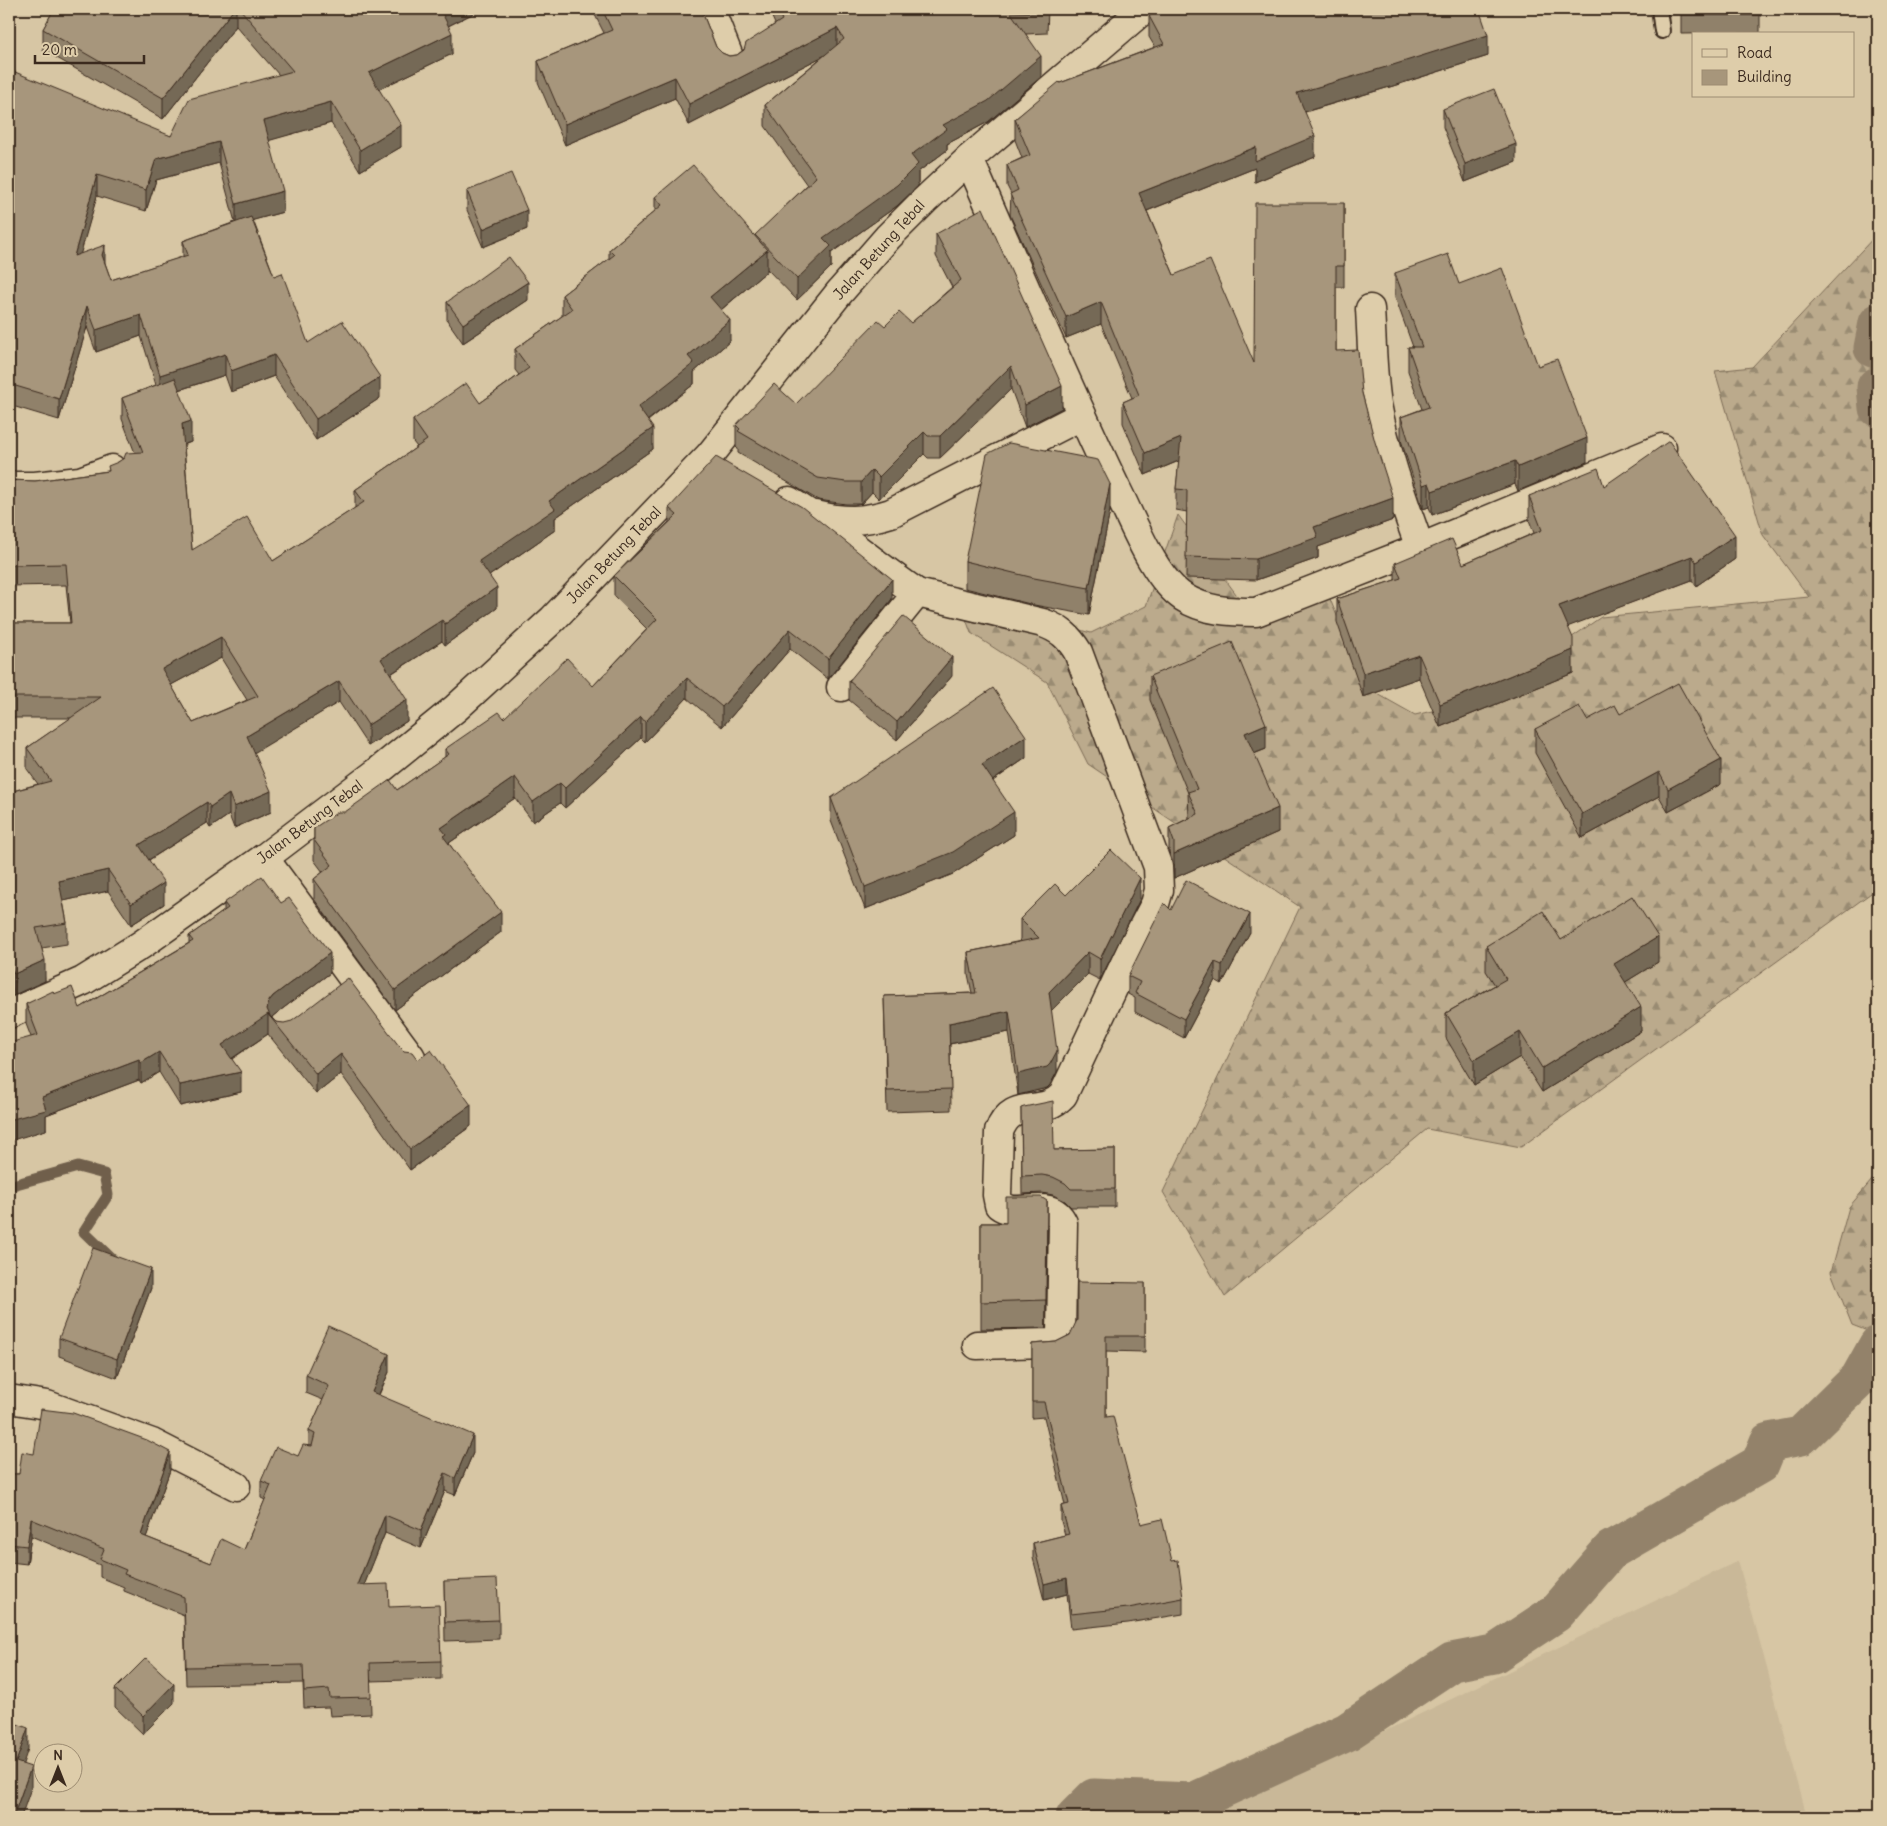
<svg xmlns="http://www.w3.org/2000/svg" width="1887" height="1826" viewBox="0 0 1887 1826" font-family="Delius,sans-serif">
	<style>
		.built { fill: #c9b898 }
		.forest { fill: url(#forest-firs); stroke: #7b6a55 }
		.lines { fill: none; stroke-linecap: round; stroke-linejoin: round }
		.stream { stroke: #705f4c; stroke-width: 11 }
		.canal { stroke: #93826a; stroke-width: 39 }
		.service-casing { stroke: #3b2a1e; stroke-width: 18 }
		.minor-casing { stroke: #3b2a1e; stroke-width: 31 }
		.tertiary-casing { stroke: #3b2a1e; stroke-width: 31 }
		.service { stroke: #decdaa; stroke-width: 14 }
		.minor { stroke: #decdaa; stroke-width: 28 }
		.tertiary { stroke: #decdaa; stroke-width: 28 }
		.wall { fill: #90816a; stroke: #3b2a1e; fill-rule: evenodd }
		.shaded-wall { fill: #756956; stroke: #3b2a1e }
		.building { fill: #a7967b; stroke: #3b2a1e; fill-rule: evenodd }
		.labels { text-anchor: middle; stroke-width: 5; stroke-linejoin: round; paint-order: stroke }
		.street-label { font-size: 15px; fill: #3b2a1e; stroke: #decdaa }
	</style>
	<defs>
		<pattern id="forest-firs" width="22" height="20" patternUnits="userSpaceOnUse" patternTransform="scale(1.25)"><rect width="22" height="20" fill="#bbaa8c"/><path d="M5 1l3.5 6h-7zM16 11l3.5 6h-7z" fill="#998b72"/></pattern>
	</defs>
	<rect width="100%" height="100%" fill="#d7c6a4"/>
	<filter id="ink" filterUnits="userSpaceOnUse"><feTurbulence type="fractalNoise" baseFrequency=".02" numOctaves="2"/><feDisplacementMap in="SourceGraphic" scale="10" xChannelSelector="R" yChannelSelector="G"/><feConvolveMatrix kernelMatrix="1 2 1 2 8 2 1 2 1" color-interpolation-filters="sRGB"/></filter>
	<g filter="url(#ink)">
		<polygon class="built" points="1738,1561 1807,1817 1206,1817"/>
		<g class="forest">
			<polygon points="1878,233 1878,888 1521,1147 1427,1129 1225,1297 1163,1192 1300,907 1088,764 1047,682 971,633 958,597 1091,633 1146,606 1178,515 1247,609 1327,592 1367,688 1415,715 1483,699 1601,617 1809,597 1763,535 1715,371 1752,367"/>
			<polygon points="1878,1173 1878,1335 1852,1325 1831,1272 1849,1207"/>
		</g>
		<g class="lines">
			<polyline class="stream" points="9,1186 78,1167 104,1174 108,1195 84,1232 113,1260"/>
			<g class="canal">
				<polyline points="1878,323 1873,348 1878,350"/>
				<polyline points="1878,386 1876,387 1878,408"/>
				<polyline points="1075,1817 1094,1798 1193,1802 1347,1732 1452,1662 1494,1654 1556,1613 1611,1550 1760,1464 1769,1442 1801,1436 1859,1379 1878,1345"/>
			</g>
			<defs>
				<polyline id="service" points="1659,9 1662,31"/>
				<g id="minor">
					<polyline points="710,9 731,62"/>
					<path d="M969,159C1017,269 1064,379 1116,488C1132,519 1153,577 1183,597C1204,611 1231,612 1256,612L1420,548L1662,448"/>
					<path d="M1370,309C1372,340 1372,373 1377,404C1386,454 1403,500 1420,548"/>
					<polyline points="9,486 35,486 80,481 112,469"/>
					<path d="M789,501C834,528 874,564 917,593L841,687"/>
					<path d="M816,515C844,522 863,522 891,513L1081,416"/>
					<path d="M917,593L1043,623C1060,629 1069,637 1078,652L1158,867L1159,890L1155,904L1134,944L1063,1095C1042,1118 1011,1096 999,1132L997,1195L999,1205C1018,1220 1050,1195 1063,1223L1061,1335L1059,1340L1051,1343L977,1345"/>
					<polyline points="264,858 411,1057"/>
					<polyline points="9,1399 47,1405 152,1443 236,1486"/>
				</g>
				<polyline id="tertiary" points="9,1014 83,981 141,945 264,858 376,773 456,708 553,619 710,455 839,293 888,237 924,201 969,159 1144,9"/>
			</defs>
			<use href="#service" class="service-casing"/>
			<use href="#minor" class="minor-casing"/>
			<use href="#tertiary" class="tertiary-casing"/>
			<use href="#service" class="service"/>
			<use href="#minor" class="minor"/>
			<use href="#tertiary" class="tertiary"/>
		</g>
		<g class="wall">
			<path d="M54,9H474V13L448,26L452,54L379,89L401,147L360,171L331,123L269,140L283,212L253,220L274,276L308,343L380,398L316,440L274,376L231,392L225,375L179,390L191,442L184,445L192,550L273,561L355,508V490L417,447L413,442V420L480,403L519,375L515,370V349L562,316V295L609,259V250L655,211V197L755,236L807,185L765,126V105L823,56L689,125L675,98L565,145L538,82V61L604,33L592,9H701L716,47L722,53L729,56L737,55L775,24L771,15V9H1048L1047,33L1026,34L1041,77L988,122L947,144V150L918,172V186L897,206L831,253V267L797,300L767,269V271L721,310L730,341L694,372V384L648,421L653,449L555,518V530L489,576L497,608L445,645L442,641L391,674L407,721L368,746L339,702L254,752L271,812L234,828L229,815L210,828L207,823L149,860L164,904L131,925L108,891L63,901L67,923V944L42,948L45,981L14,995L12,988L9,989V792L38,784L27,769V748L71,718H9V623H70L66,585L9,586V480L35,481L108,471L118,462L135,453L122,419V398L156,385L141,336L96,352L87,327L59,420L9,405V87L171,136L279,75L236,26L163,119L43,50V29ZM219,163L235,222L183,241V257L111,280L105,263L80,253L97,196L146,211L156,180ZM221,658L247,700L193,723L171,685Z"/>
			<polygon points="1681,9 1760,9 1760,33 1681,34"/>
			<polygon points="1149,16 1488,56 1393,86 1305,112 1315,157 1255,182 1255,168 1147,211 1174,275 1254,363 1344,203 1344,287 1336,287 1336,351 1362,393 1393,520 1318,547 1318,558 1256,580 1186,578 1187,512 1176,510 1176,489 1179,461 1145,475 1123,423 1123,402 1132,398 1101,324 1066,338 1010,215 1011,194 1007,186 1007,165 1022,158 1015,140 1015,119 1060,83 1155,47 1149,37"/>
			<polygon points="1443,109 1516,162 1465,182 1443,127"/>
			<polygon points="467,191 527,229 483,247 467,210"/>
			<polygon points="936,234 1062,408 1025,427 1011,389 940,458 928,458 924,454 879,499 872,492 861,504 846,504 818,500 738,453 738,449 736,447 736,425 796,404 885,326 911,323 952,287 936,256"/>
			<polygon points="1395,273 1459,284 1538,366 1587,462 1518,491 1515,484 1432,515 1429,507 1423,509 1401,440 1401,417 1422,409 1408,371 1408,347 1413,347 1395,297"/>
			<polygon points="528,300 463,343 447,320 447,302"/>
			<polygon points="1604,486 1735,559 1696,586 1692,580 1568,626 1573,673 1440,727 1419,678 1363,697 1337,622 1337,599 1395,580 1395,563 1463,564 1534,533 1529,520 1529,496"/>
			<polygon points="669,508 892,599 828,679 790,649 722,727 687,698 645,742 641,738 565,808 560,803 533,822 515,798 449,843 501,932 395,1010 314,899 314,879 323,872 314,860 314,828 345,812 397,790 445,757 445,749 504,718 593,686 647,629 614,596 614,576 669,522"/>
			<polygon points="1110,511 1089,615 1034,605 965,588 965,561"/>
			<polygon points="952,676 897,740 849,700 849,681"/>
			<polygon points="1150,676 1266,749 1254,754 1278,832 1174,878 1174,866 1169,852 1169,828 1189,818 1188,793 1150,700"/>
			<polygon points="1620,714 1721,784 1668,812 1659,796 1582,838 1535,753 1535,729"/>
			<polygon points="1026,758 993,781 1014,835 953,874 865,909 831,821 831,798"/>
			<polygon points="1066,895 1140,899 1100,980 1088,974 1051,1010 1057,1072 1050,1085 1047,1088 1018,1095 1009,1032 950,1044 951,1110 887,1112 884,996 972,993 968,974 968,952 1021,941 1020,940 1020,919"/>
			<polygon points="224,903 330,973 273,1016 272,1018 276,1022 399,1046 471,1126 410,1170 341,1074 316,1094 268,1034 232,1059 241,1092 180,1106 159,1072 141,1083 139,1080 46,1115 46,1130 31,1037 26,1024 26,1004 54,994 80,1008 189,943 189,936 224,911"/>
			<polygon points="1171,910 1250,932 1222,984 1215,980 1184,1038 1135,1012 1135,998 1128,994 1128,976"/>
			<polygon points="1561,940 1658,962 1625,982 1641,1031 1542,1092 1520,1057 1474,1085 1446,1038 1446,1013 1495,985 1486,971 1486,946"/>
			<polygon points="1021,1108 1054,1150 1115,1149 1115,1207 1071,1207 1065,1201 1053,1195 1042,1193 1022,1194"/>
			<polygon points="981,1223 1006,1223 1047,1228 1046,1328 981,1329"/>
			<polygon points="1145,1283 1145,1352 1106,1351 1106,1417 1141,1524 1172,1561 1183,1598 1183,1614 1128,1623 1071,1629 1067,1594 1044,1600 1033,1558 1033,1543 1065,1535 1061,1521 1061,1506 1065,1505 1044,1417 1032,1418 1032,1344 1056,1342 1070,1335"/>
			<polygon points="151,1288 117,1378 59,1356 59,1338"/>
			<polygon points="389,1372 379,1395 473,1453 455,1495 445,1491 421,1548 385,1533 364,1585 389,1607 441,1661 441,1679 370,1681 371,1714 330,1716 329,1707 304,1708 303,1683 186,1685 184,1615 124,1591 124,1587 100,1577 100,1565 31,1536 27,1564 9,1562 9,1474 19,1474 34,1454 170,1470 146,1537 211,1563 244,1550 265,1500 261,1498 261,1481 298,1456 309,1445 309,1431 323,1400 306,1393 306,1375"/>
			<polygon points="444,1581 499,1620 499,1639 445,1641"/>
			<polygon points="115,1689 174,1703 143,1734 115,1707"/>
		</g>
		<g class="shaded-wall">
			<polygon points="234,9 236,9 236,26 163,119 163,98"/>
			<polygon points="440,9 474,9 474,13 440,30"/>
			<polygon points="837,28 837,49 689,125 689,104"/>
			<polygon points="452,33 452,54 369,94 369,73"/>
			<polygon points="1488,35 1488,56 1393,86 1297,114 1297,93"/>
			<polygon points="1041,56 1041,77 988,122 947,144 947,150 918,172 918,186 897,206 831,253 831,267 797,300 797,279 823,238 943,125"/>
			<polygon points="675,77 675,98 565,145 565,124"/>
			<polygon points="331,102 331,123 264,142 264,121"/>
			<polygon points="401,125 401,147 360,171 360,150"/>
			<polygon points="1315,136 1315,157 1255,182 1255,168 1139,214 1139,193 1256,147"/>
			<polygon points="219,142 219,163 156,180 146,211 146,190 156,159"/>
			<polygon points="1516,144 1516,162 1465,182 1465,164"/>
			<polygon points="97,175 97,196 74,277 74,256"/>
			<polygon points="283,191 283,212 236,225 236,204"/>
			<polygon points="527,210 527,229 483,247 483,229"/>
			<polygon points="105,245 105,266 102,255"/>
			<polygon points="767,250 767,271 710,319 710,297"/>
			<polygon points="528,282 528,300 463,343 463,324"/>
			<polygon points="1101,302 1101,324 1066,338 1066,317"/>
			<polygon points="87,306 87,327 59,420 59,399"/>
			<polygon points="141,315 141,336 96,352 96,330"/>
			<polygon points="730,320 730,341 694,372 694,384 638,428 638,407 688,356"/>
			<polygon points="225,354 225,375 160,396 160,375"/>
			<polygon points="274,355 274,376 231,392 231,371"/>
			<polygon points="1011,366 1011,389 940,458 940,436"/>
			<polygon points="380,377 380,398 316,440 316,419"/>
			<polygon points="1062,386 1062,408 1025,427 1025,405"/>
			<polygon points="191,421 191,442 182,445 182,424"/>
			<polygon points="653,428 653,449 555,518 555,530 479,583 479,561 549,501"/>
			<polygon points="924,432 924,454 879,499 879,477"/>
			<polygon points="1181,438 1181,460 1145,475 1145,453"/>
			<polygon points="1587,438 1587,462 1518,491 1518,467"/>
			<polygon points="1515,461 1515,484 1432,515 1432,491"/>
			<polygon points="872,470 872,492 861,504 861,482"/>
			<polygon points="1429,483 1429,507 1423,509 1423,485"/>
			<polygon points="1110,484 1110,511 1089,615 1089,588"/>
			<polygon points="1393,498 1393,520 1318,547 1318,558 1256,580 1256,559 1314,527"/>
			<polygon points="1735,535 1735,559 1696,586 1696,562"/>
			<polygon points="1692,556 1692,580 1559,630 1559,606"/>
			<polygon points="892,579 892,599 828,679 828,659"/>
			<polygon points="497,587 497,608 445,645 445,624"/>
			<polygon points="442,620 442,641 381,680 381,659"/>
			<polygon points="790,629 790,649 722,727 722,707"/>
			<polygon points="221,637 221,658 162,690 162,669"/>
			<polygon points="1573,650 1573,673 1440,727 1440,704"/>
			<polygon points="1419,655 1419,678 1363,697 1363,673"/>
			<polygon points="952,657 952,676 897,740 897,722"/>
			<polygon points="687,678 687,698 645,742 645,722"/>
			<polygon points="339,681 339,702 247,757 247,736"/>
			<polygon points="407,700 407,721 368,746 368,725"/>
			<polygon points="641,717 641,738 565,808 565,788"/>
			<polygon points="1266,724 1266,749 1245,757 1245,733"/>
			<polygon points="1026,736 1026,758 982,788 982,765"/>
			<polygon points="1721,760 1721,784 1668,812 1668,789"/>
			<polygon points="1659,772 1659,796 1582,838 1582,814"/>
			<polygon points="515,777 515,798 446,845 441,828"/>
			<polygon points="560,783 560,803 533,822 533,802"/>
			<polygon points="271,791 271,812 234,828 234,807"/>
			<polygon points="229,794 229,815 210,828 210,807"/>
			<polygon points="207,802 207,823 139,866 139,845"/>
			<polygon points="1278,808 1278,832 1174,878 1174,854"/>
			<polygon points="1014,812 1014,835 953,874 865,909 865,887"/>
			<polygon points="108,870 108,891 59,902 59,881"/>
			<polygon points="1140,878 1140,899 1100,980 1100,959"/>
			<polygon points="164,883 164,904 131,925 131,904"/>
			<polygon points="501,912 501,932 395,1010 395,990"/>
			<polygon points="1250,914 1250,932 1222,984 1222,965"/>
			<polygon points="1658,937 1658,962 1614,989 1614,964"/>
			<polygon points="1088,952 1088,974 1049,1013 1049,992"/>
			<polygon points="330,953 330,973 273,1016 271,1018 268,1014 268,1034 222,1065 222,1045 267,1009 269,1001 273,996"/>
			<polygon points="45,960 45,981 14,995 14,974"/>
			<polygon points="1215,962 1215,980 1184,1038 1184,1019"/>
			<polygon points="12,967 12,988 9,989 9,968"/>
			<polygon points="1641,1007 1641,1031 1542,1092 1542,1068"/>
			<polygon points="1009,1011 1009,1032 949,1044 949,1023"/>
			<polygon points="1520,1032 1520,1057 1474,1085 1474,1060"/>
			<polygon points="1057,1051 1057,1072 1050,1085 1047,1088 1018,1095 1018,1074"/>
			<polygon points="159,1052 159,1072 141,1083 141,1063"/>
			<polygon points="341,1054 341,1074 316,1094 316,1074"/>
			<polygon points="139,1060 139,1080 46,1115 46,1130 9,1141 9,1120 42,1097"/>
			<polygon points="241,1072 241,1092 180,1106 180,1085"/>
			<polygon points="471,1105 471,1126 410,1170 410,1149"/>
			<polygon points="1047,1201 1047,1228 1046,1328 1046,1300"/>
			<polygon points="151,1269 151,1288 117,1378 117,1359"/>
			<polygon points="389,1354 389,1372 372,1409 372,1392"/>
			<polygon points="473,1435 473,1453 455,1495 455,1478"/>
			<polygon points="170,1452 170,1470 141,1552 141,1535"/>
			<polygon points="445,1473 445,1491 421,1548 421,1530"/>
			<polygon points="385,1515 385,1533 357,1603 357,1585"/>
			<polygon points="31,1519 31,1536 27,1564 27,1546"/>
			<polygon points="1067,1578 1067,1594 1044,1600 1044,1584"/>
			<polygon points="174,1684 174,1703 143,1734 143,1716"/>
			<polygon points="28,1728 28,1749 16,1784 16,1762"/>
			<polygon points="31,1767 31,1788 21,1817 13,1817"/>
		</g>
		<g class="building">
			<polygon points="54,9 234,9 163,98 43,29"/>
			<polygon points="240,9 440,9 452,33 369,73 401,125 360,150 331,102 264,121 283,191 236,204 219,142 156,159 146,190 97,175 74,256 105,245 102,255 111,280 188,255 183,241 251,217 274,276 282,273 308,343 342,321 380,377 316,419 274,355 231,371 225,354 160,375 141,315 96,330 87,306 59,399 9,384 9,87 15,72 171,136 189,99 293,71"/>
			<polygon points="602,9 701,9 716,47 722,53 729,56 737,55 744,50 746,43 782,20 777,9 1047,9 1047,12 1011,13 1041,56 988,101 943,125 947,129 911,155 918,164 897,185 823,238 831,246 797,279 755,235 816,177 765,105 844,39 837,28 689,104 675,77 565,124 538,61 612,30"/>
			<polygon points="1163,9 1479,9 1488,35 1393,65 1297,93 1315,136 1255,161 1256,147 1139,193 1174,275 1210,260 1254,363 1255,203 1344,203 1344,266 1336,266 1336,351 1358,350 1362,393 1375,442 1393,498 1314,527 1318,537 1256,559 1186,557 1187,490 1176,489 1181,438 1145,453 1123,402 1139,395 1101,302 1066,317 1010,194 1018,190 1007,165 1030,155 1015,119 1059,82 1060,83 1164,44 1149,16"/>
			<rect x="1681" y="9" width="79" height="6"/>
			<polygon points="1494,89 1516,144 1465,164 1443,109"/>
			<path d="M693,165L767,250L710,297L730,320L688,356L694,363L638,407L653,428L549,501L555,509L479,561L497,587L445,624L442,620L381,659L407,700L368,725L339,681L247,736L271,791L234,807L229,794L210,807L207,802L139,845L164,883L131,904L108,870L59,881L67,923L36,928L45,960L14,974L12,967L9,968V792L51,781L27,748L101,697H9V623H71L66,564L9,565V480L35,481L109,471L108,466L118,462L124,458L126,453L143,452L122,398L175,378L191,421L182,424L192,550L247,517L273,561L364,502L355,490L427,440L413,420L466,383L480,403L529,368L515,349L572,309L562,295L614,255L609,250L662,205L655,197ZM221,637L258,696L193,723L162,669Z"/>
			<polygon points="511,173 527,210 483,229 467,191"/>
			<polygon points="983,208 1062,386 1025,405 1011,366 940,436 928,436 924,432 879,477 872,470 861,482 846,482 818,478 738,431 740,429 736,425 774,384 796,404 878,320 885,326 899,312 911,323 961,280 936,234"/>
			<polygon points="1448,254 1459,284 1502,268 1538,366 1557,359 1587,438 1518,467 1515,461 1432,491 1429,483 1423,485 1401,417 1429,407 1408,347 1422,347 1395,273"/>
			<polygon points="509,257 528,282 463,324 447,302"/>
			<polygon points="1669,441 1735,535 1696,562 1692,556 1559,606 1573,638 1573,650 1440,704 1419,655 1363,673 1337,599 1401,578 1395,563 1452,539 1463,564 1542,530 1529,496 1598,468 1604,486"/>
			<polygon points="1009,443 1098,460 1110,484 1089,588 1034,578 965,561 987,454"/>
			<polygon points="716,457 802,507 892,579 828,659 790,629 722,707 687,678 645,722 641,717 565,788 560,783 533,802 515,777 441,828 446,834 443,836 501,912 395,990 314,879 332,865 314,840 314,828 338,812 345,812 390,780 397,790 449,754 445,749 499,712 504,718 567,658 593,686 657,619 614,576 677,515 669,508"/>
			<polygon points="903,616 952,657 897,722 849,681"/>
			<polygon points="1232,642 1266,724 1245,733 1278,808 1174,854 1174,842 1169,828 1198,814 1188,792 1197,789 1150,676"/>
			<polygon points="1678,683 1721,760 1668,789 1659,772 1582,814 1535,729 1579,706 1587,720 1615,705 1620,714"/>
			<polygon points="993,688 1026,736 982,765 1014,812 953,852 865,887 831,798"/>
			<polygon points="1111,850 1140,878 1100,959 1088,952 1049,992 1057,1051 1050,1064 1047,1067 1018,1074 1009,1011 949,1023 951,1089 887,1091 884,996 976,993 968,952 1039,938 1020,919 1055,884 1066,895"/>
			<polygon points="262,876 281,903 289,898 330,953 273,996 269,1001 267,1009 271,1018 276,1022 284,1023 292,1021 348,978 399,1046 404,1051 412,1052 418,1060 431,1050 471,1105 410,1149 341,1054 316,1074 268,1014 222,1045 241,1072 180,1085 159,1052 141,1063 139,1060 42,1097 46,1110 9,1120 9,1043 38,1035 26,1004 53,991 54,994 72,987 80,1008 193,941 189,936 228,908 224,903"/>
			<polygon points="1186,880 1250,914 1222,965 1215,962 1184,1019 1135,993 1140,982 1128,976 1164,903 1171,910"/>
			<polygon points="1632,896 1658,937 1614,964 1641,1007 1542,1068 1520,1032 1474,1060 1446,1013 1506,979 1486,946 1543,911 1561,940"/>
			<polygon points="1053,1101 1054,1150 1115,1149 1115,1189 1071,1189 1065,1183 1053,1177 1042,1175 1022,1176 1021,1108 1024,1107"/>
			<polygon points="1006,1197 1041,1197 1047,1201 1046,1300 981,1302 981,1223 1006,1223"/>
			<polygon points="93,1248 151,1269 117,1359 59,1338"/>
			<polygon points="1077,1282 1145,1283 1145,1336 1106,1336 1106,1417 1113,1416 1141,1524 1162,1519 1172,1561 1178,1560 1183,1598 1128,1608 1071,1614 1067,1578 1044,1584 1033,1543 1069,1534 1061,1506 1069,1504 1044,1402 1032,1402 1032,1344 1056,1342 1070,1335 1077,1320"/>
			<polygon points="328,1326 389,1354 372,1392 473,1435 455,1478 445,1473 421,1530 385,1515 357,1585 388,1584 389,1607 439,1605 441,1661 370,1663 371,1697 330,1698 329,1689 304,1691 303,1665 186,1667 184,1597 124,1574 126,1570 100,1559 104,1549 31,1519 27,1546 9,1544 9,1474 19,1474 22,1452 34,1454 41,1409 73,1413 147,1440 170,1452 141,1535 211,1563 221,1539 244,1550 271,1485 261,1481 276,1447 298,1456 303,1445 312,1446 315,1434 309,1431 329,1386 306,1375"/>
			<polygon points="497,1579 499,1620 445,1622 444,1581"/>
			<polygon points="146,1658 174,1684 143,1716 115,1689"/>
			<polygon points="9,1721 28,1728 16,1762 31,1767 13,1817 9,1817"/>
		</g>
	</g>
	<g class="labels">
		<g class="street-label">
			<text transform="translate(879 250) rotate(-48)" y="5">Jalan Betung Tebal</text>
			<text transform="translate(614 555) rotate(-46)" y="5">Jalan Betung Tebal</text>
			<text transform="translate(310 822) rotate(-37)" y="5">Jalan Betung Tebal</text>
		</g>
	</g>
	<rect width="1887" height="1826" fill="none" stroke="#decdaa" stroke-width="30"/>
	<rect x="15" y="15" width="1857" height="1796" fill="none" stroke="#3b2a1e" stroke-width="2" filter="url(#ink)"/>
	<rect x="1692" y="32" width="162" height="65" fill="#decdaa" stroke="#9d8c72"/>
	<rect x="1702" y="49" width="25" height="8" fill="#decdaa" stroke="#9d8c72"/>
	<text x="1737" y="58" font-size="15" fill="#3b2a1e">Road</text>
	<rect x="1702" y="70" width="25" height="15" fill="#a7967b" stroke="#9d8c72"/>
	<text x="1737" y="82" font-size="15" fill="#3b2a1e">Building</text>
	<g transform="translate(58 1768)"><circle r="24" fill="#decdaa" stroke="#9d8c72"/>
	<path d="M0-4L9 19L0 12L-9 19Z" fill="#3b2a1e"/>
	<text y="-8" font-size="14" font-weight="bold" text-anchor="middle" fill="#3b2a1e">N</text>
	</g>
	<path d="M35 55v8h109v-8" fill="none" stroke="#3b2a1e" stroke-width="2.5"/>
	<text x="42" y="55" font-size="15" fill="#3b2a1e" stroke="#decdaa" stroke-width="4" paint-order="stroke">20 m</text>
</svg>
